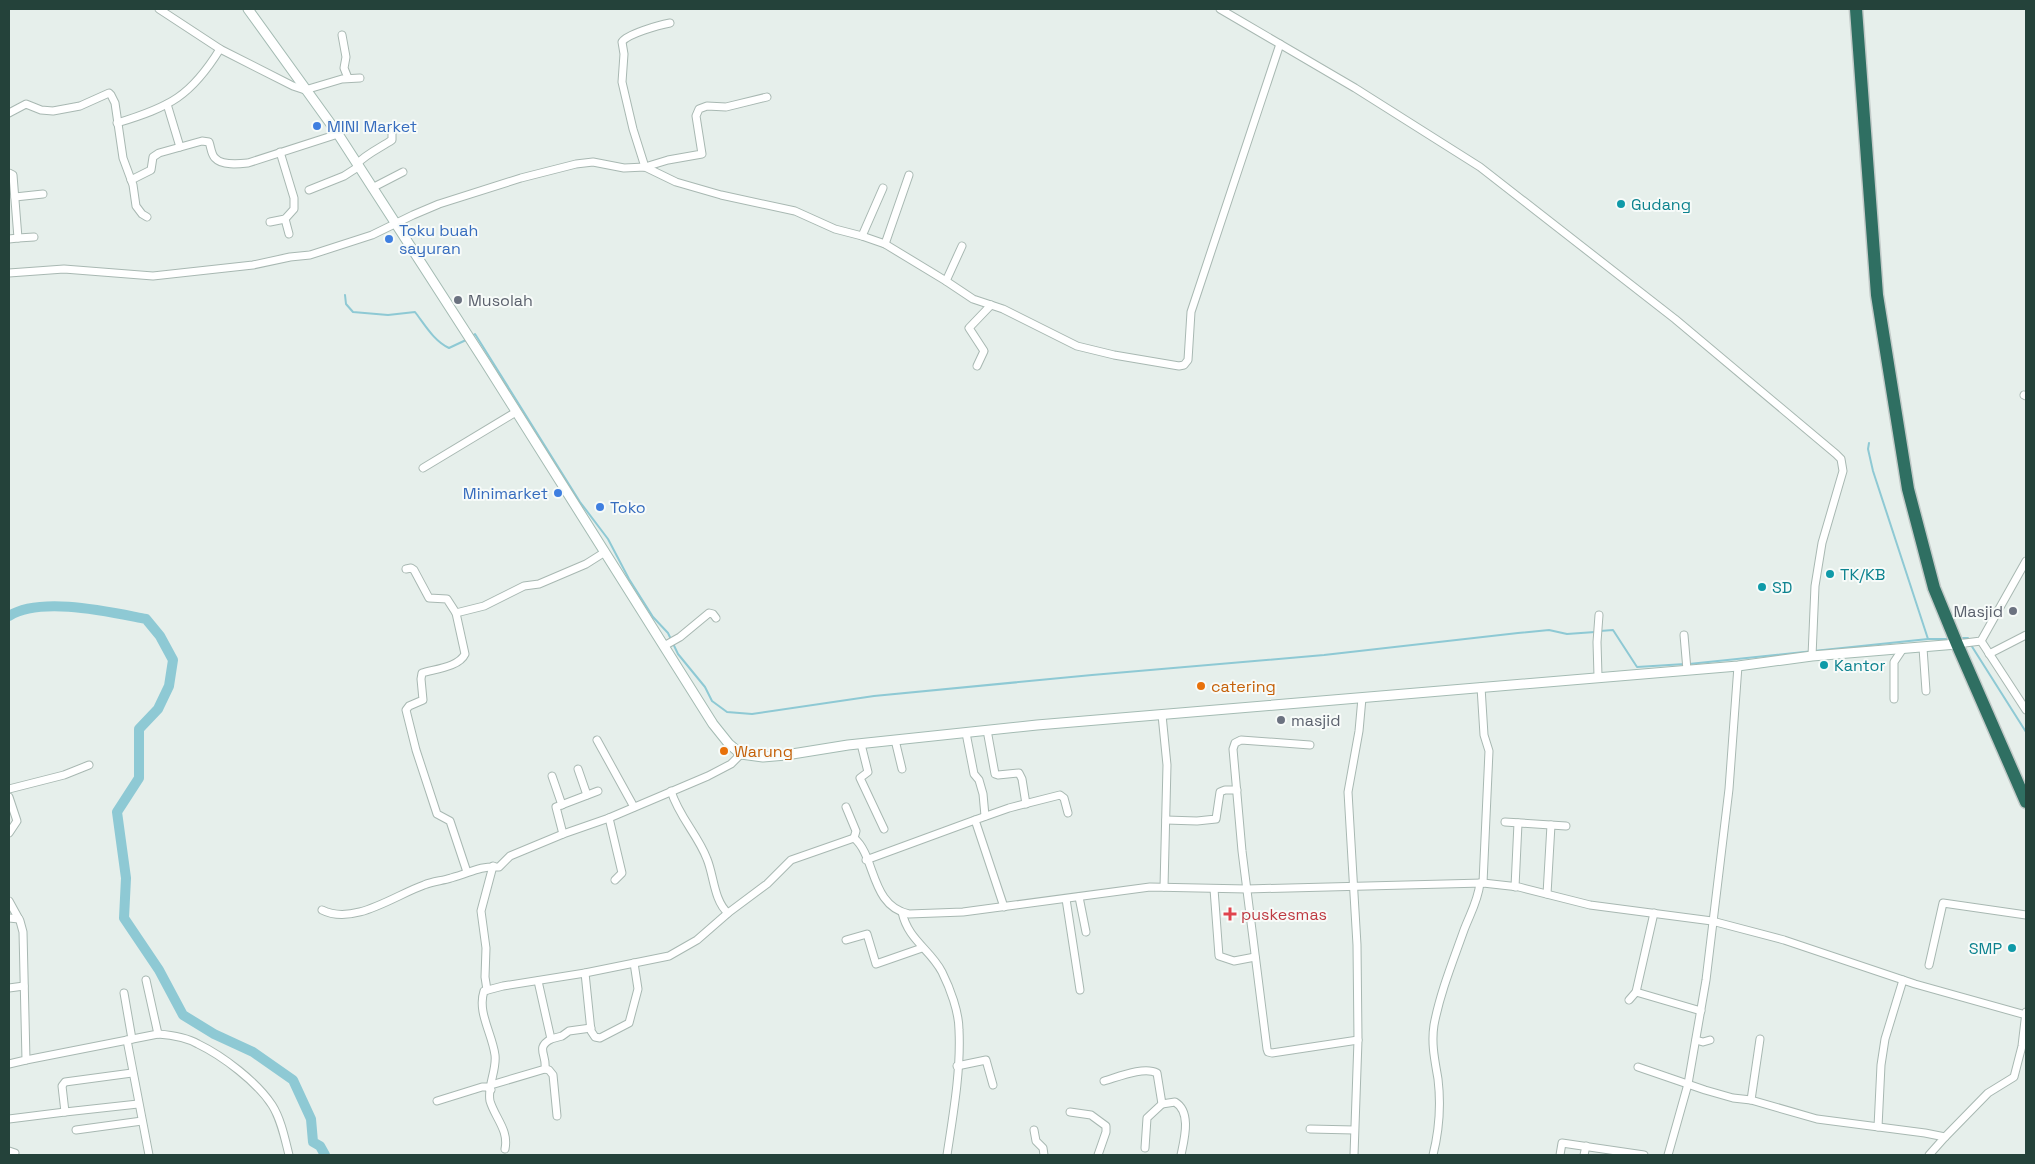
<svg xmlns="http://www.w3.org/2000/svg" width="2035" height="1164" viewBox="0 0 2035 1164" font-family="'Space Grotesk',sans-serif">
	<style>
		.lines { fill: none; stroke-linecap: round; stroke-linejoin: round }
		.stream { stroke: #8ec9d4; stroke-width: 2 }
		.river { stroke: #8ec9d4; stroke-width: 10 }
		.street-casing { stroke: #a8b8b2; stroke-width: 9 }
		.secondary-casing { stroke: #a4bbb3; stroke-width: 11 }
		.highway-casing { stroke: #c2cac8; stroke-width: 15 }
		.street { stroke: #fff; stroke-width: 7 }
		.secondary { stroke: #fff; stroke-width: 9 }
		.highway { stroke: #2f6f62; stroke-width: 12 }
		.shop-dot { fill: #3f7fe0; stroke: #f7fbf9; stroke-width: 2 }
		.culture-dot { fill: #0f9aa8; stroke: #f7fbf9; stroke-width: 2 }
		.worship-dot { fill: #6b7280; stroke: #f7fbf9; stroke-width: 2 }
		.food-dot { fill: #e8710a; stroke: #f7fbf9; stroke-width: 2 }
		.health-dot { fill: #e0444e; stroke: #f7fbf9; stroke-width: 2 }
		.labels { text-anchor: middle; stroke-width: 4; stroke-linejoin: round; paint-order: stroke }
		.shop-label { font-size: 16px; fill: #366cbe; stroke: #f7fbf9; text-anchor: start }
		.culture-label { font-size: 16px; fill: #0d838f; stroke: #f7fbf9; text-anchor: start }
		.worship-label { font-size: 16px; fill: #5b616d; stroke: #f7fbf9; text-anchor: start }
		.food-label { font-size: 16px; fill: #c56008; stroke: #f7fbf9; text-anchor: start }
		.health-label { font-size: 16px; fill: #be3a42; stroke: #f7fbf9; text-anchor: start }
	</style>
	<rect width="100%" height="100%" fill="#e6efeb"/>
	<g class="lines">
		<g class="stream">
			<path d="M345,295L346,304L353,312L388,315L415,312C425,325 434,341 449,348L466,340"/>
			<polyline points="472,336 475,334 580,502 608,539 629,579 653,617 668,633 678,654 705,687 712,701 727,712 752,714 874,696 1092,675 1324,655 1518,633 1549,630 1567,634 1595,632"/>
			<polyline points="1869,443 1868,449 1873,471 1928,639 1949,639"/>
			<polyline points="1600,631 1613,630 1637,667 1685,664"/>
			<polyline points="1963,638 1968,638 1969,641"/>
			<polyline points="1971,645 2026,732"/>
			<polyline points="1689,664 1928,639"/>
		</g>
		<path class="river" d="M9,616C41,596 109,612 146,619L160,636L173,660L169,686L158,709L139,729V778L117,812L126,878L124,918L159,970L183,1015L214,1034L253,1052L293,1080L311,1119L313,1142L320,1146L325,1155"/>
		<defs>
			<g id="street">
				<polyline points="159,9 220,49 293,86 305,90 342,79 360,78"/>
				<polyline points="1220,9 1355,88 1480,167 1675,319 1836,454 1841,459 1843,471 1822,543 1815,586 1812,656"/>
				<path d="M670,23C659,25 627,34 622,42L624,54L622,82L633,129L645,167L668,160L702,154L696,116L699,109L707,106L726,107L767,97"/>
				<polyline points="342,35 346,57 344,68 348,78"/>
				<polyline points="167,104 180,147"/>
				<polyline points="9,113 26,104 41,110 53,111 80,106 109,93 111,95 115,103 123,158 133,185 136,206 142,214 147,217"/>
				<path d="M117,123C170,107 191,96 220,49"/>
				<path d="M357,164C366,154 380,148 392,140V131"/>
				<polyline points="9,173 13,175 18,238 9,239"/>
				<path d="M131,180L151,170L153,157L159,153L202,141L209,142C211,147 211,154 215,158C222,166 239,164 248,163L338,134"/>
				<polyline points="372,188 403,172"/>
				<polyline points="309,190 344,176 358,167"/>
				<polyline points="15,197 43,194"/>
				<polyline points="285,219 289,234"/>
				<polyline points="270,222 285,219 294,209 294,198 280,152"/>
				<polyline points="862,236 883,188"/>
				<polyline points="18,238 34,237"/>
				<polyline points="885,244 909,175"/>
				<polyline points="9,273 64,269 153,276 253,265 290,257 310,255 372,235 413,215 439,204 521,178 576,164 593,162 624,168 645,167 676,182 721,195 795,211 835,229 862,236 885,244 946,281 973,299 1003,309 1077,346 1114,355 1179,366 1184,365 1188,360 1191,312 1280,44"/>
				<polyline points="946,281 962,246"/>
				<polyline points="977,366 984,351 969,328 991,305"/>
				<polyline points="2024,395 2026,396"/>
				<polyline points="423,468 516,412"/>
				<polyline points="406,569 411,568 414,570 429,598 447,599 456,613 484,606 524,586 539,584 586,564 605,552"/>
				<path d="M456,613L465,654C459,667 435,669 422,673L421,679L423,700L409,706L406,710L416,750L437,814L450,821L467,872"/>
				<polyline points="1684,635 1687,670"/>
				<polyline points="1981,641 2026,710"/>
				<polyline points="1957,644 1981,641 2026,561"/>
				<polyline points="664,646 680,637 709,613 713,614 716,618"/>
				<polyline points="1923,648 1926,691"/>
				<polyline points="1989,654 2026,635"/>
				<polyline points="1598,676 1597,642 1599,615"/>
				<polyline points="1481,687 1484,735 1489,751 1483,883"/>
				<polyline points="1894,699 1894,662 1902,650"/>
				<polyline points="1162,715 1167,765 1164,887"/>
				<polyline points="987,730 995,774 998,775 1019,773 1022,779 1026,804"/>
				<polyline points="966,733 974,774 979,780 983,794 985,816"/>
				<polyline points="597,740 634,807"/>
				<polyline points="895,740 902,769"/>
				<polyline points="861,744 868,772 860,778 884,829"/>
				<polyline points="1310,745 1241,740 1235,743 1233,749 1242,851 1267,1049 1268,1052 1272,1053 1358,1040"/>
				<polyline points="578,769 587,795"/>
				<polyline points="552,776 562,805"/>
				<polyline points="9,789 64,775 89,765"/>
				<path d="M671,791C679,817 698,835 707,859C714,876 714,901 728,913"/>
				<polyline points="9,797 17,821 9,833"/>
				<path d="M846,807L856,831L854,838C876,856 870,906 909,914L963,912L1150,887L1247,889L1483,883L1519,887L1590,905L1712,921L1784,940L1915,984L2026,1015"/>
				<polyline points="609,818 622,873 615,880"/>
				<polyline points="1166,820 1197,821 1216,819 1220,792 1225,790 1237,790"/>
				<polyline points="1505,822 1566,826"/>
				<polyline points="563,834 556,807 598,791"/>
				<polyline points="866,860 975,820"/>
				<polyline points="1515,887 1518,823"/>
				<polyline points="1214,889 1219,956 1234,961 1255,957"/>
				<polyline points="1547,894 1551,825"/>
				<polyline points="1079,897 1086,932"/>
				<polyline points="1066,899 1080,990"/>
				<polyline points="9,901 20,921 23,932 26,1060 9,1064"/>
				<polyline points="1004,907 975,820 1009,808 1060,795 1064,798 1068,813"/>
				<path d="M322,910C354,926 395,895 424,885C433,881 442,881 451,878C471,873 477,866 499,867L510,856L563,834L609,818L708,776L731,764L741,754"/>
				<path d="M902,912C908,940 930,949 942,972C950,988 959,1012 959,1030C961,1071 953,1115 947,1155"/>
				<polyline points="9,918 19,919"/>
				<polyline points="846,940 867,934 876,964 922,948"/>
				<polyline points="1929,965 1943,903 2026,915"/>
				<polyline points="585,973 591,1031 595,1037 600,1038 629,1023 638,989 634,963"/>
				<polyline points="146,980 158,1034"/>
				<polyline points="9,988 24,986"/>
				<polyline points="487,990 485,977 486,948 481,911 493,866"/>
				<polyline points="1636,992 1654,913"/>
				<polyline points="124,993 132,1039"/>
				<polyline points="1629,1000 1636,992 1701,1011"/>
				<polyline points="551,1039 562,1036 569,1031 591,1028"/>
				<polyline points="127,1040 149,1155"/>
				<polyline points="1696,1040 1703,1042 1710,1040"/>
				<path d="M26,1060L158,1034C171,1035 186,1037 198,1044C223,1056 257,1082 272,1105C281,1119 285,1139 289,1155"/>
				<polyline points="957,1066 986,1060 993,1085"/>
				<polyline points="1638,1067 1705,1090 1733,1098 1751,1100 1817,1119 1925,1133 1945,1137 1929,1155"/>
				<polyline points="545,1069 549,1070 553,1075 557,1116"/>
				<polyline points="132,1073 65,1082 62,1086 65,1112 138,1104"/>
				<path d="M1104,1081C1118,1077 1144,1066 1157,1073L1162,1104L1175,1102C1192,1112 1184,1140 1181,1155"/>
				<path d="M491,1085L545,1069C547,1054 535,1048 551,1039L538,981"/>
				<polyline points="1751,1100 1760,1039"/>
				<polyline points="437,1101 482,1087 487,1087 491,1090"/>
				<polyline points="1070,1112 1091,1115 1106,1126 1106,1132 1098,1155"/>
				<polyline points="9,1119 65,1112"/>
				<polyline points="1878,1127 1881,1065 1885,1039 1903,980"/>
				<polyline points="1310,1129 1354,1130"/>
				<polyline points="76,1130 142,1121"/>
				<polyline points="1034,1130 1036,1141 1043,1148 1044,1155"/>
				<polyline points="1945,1137 1988,1093 2014,1077 2022,1046 2026,1012"/>
				<polyline points="1145,1148 1147,1118 1162,1104"/>
				<path d="M505,1149C509,1130 495,1118 490,1101C487,1086 497,1070 495,1055C492,1033 477,1012 484,991L503,986L585,973L669,956L697,940L728,913L767,884L791,860L854,838"/>
				<polyline points="9,1151 15,1153"/>
				<polyline points="1354,1155 1358,1040 1357,945 1348,792 1359,731 1362,698"/>
				<path d="M1433,1155C1439,1131 1441,1104 1438,1079C1435,1061 1431,1044 1434,1025C1440,993 1453,961 1464,930C1470,914 1478,901 1480,883"/>
				<polyline points="1560,1155 1562,1143 1644,1155"/>
				<polyline points="1584,1155 1586,1146"/>
				<polyline points="1668,1155 1688,1084 1706,980 1729,789 1738,666"/>
			</g>
			<polyline id="secondary" points="248,9 338,134 485,362 713,724 729,744 741,754 763,757 786,755 848,745 1037,725 1738,666 1812,656 1957,644"/>
			<polyline id="highway" points="1856,9 1877,295 1908,489 1934,588 1957,644 2026,802"/>
		</defs>
		<use href="#street" class="street-casing"/>
		<use href="#secondary" class="secondary-casing"/>
		<use href="#highway" class="highway-casing"/>
		<use href="#street" class="street"/>
		<use href="#secondary" class="secondary"/>
		<use href="#highway" class="highway"/>
	</g>
	<g class="shop-dot">
		<circle cx="317" cy="126" r="5"/>
		<circle cx="389" cy="239" r="5"/>
		<circle cx="558" cy="493" r="5"/>
		<circle cx="600" cy="507" r="5"/>
	</g>
	<g class="culture-dot">
		<circle cx="1621" cy="204" r="5"/>
		<circle cx="1830" cy="574" r="5"/>
		<circle cx="1762" cy="587" r="5"/>
		<circle cx="1824" cy="665" r="5"/>
		<circle cx="2012" cy="948" r="5"/>
	</g>
	<g class="worship-dot">
		<circle cx="458" cy="300" r="5"/>
		<circle cx="2013" cy="611" r="5"/>
		<circle cx="1281" cy="720" r="5"/>
	</g>
	<g class="food-dot">
		<circle cx="1201" cy="686" r="5"/>
		<circle cx="724" cy="751" r="5"/>
	</g>
	<path class="health-dot" d="M1227.5 906.5h5v5h5v5h-5v5h-5v-5h-5v-5h5z"/>
	<g class="labels">
		<g class="shop-label">
			<text x="327" y="132">MINI Market</text>
			<text x="399" y="236">Toku buah<tspan x="399" dy="18">sayuran</tspan></text>
			<text x="548" y="499" text-anchor="end">Minimarket</text>
			<text x="610" y="513">Toko</text>
		</g>
		<g class="culture-label">
			<text x="1631" y="210">Gudang</text>
			<text x="1840" y="580">TK/KB</text>
			<text x="1772" y="593">SD</text>
			<text x="1834" y="671">Kantor</text>
			<text x="2002" y="954" text-anchor="end">SMP</text>
		</g>
		<g class="worship-label">
			<text x="468" y="306">Musolah</text>
			<text x="2003" y="617" text-anchor="end">Masjid</text>
			<text x="1291" y="726">masjid</text>
		</g>
		<g class="food-label">
			<text x="1211" y="692">catering</text>
			<text x="734" y="757">Warung</text>
		</g>
		<g class="health-label">
			<text x="1241" y="920">puskesmas</text>
		</g>
	</g>
	<rect width="2035" height="1164" fill="none" stroke="#24423a" stroke-width="20"/>
</svg>
